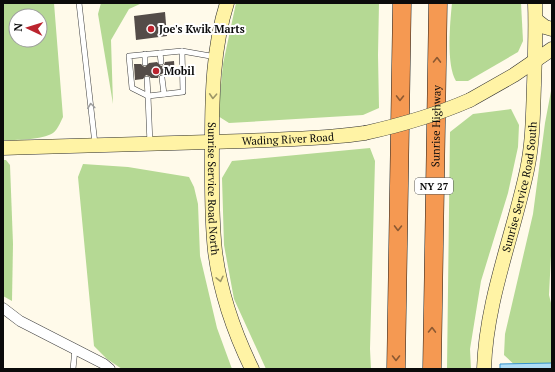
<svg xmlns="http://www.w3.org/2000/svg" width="555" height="372" viewBox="0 0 555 372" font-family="'PT Serif',serif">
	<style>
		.forest { fill: #b5d994; fill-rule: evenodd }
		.water { fill: #afddf6; stroke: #3694cd }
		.building { fill: #544c48 }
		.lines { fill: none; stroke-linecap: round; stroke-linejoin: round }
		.lane-casing { stroke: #3e3e3e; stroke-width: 6 }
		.street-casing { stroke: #3e3e3e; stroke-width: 11 }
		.secondary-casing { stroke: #2d2d2d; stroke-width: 15 }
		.highway-casing { stroke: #1c1c1c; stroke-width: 19 }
		.lane { stroke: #fff; stroke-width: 5 }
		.street { stroke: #fff; stroke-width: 10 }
		.secondary { stroke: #fff3a5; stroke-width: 14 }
		.highway { stroke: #f59952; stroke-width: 18 }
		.secondary-bridge-casing { stroke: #2d2d2d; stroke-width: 15; stroke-linecap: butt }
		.secondary-bridge { stroke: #fff3a5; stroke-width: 14 }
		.oneway { stroke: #8c5932 }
		.oneway2 { stroke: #9d9667 }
		.oneway3 { stroke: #9d9d9d }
		.poi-dot { fill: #bb242e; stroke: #fff; stroke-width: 1.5 }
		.labels { text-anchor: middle; stroke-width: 4; stroke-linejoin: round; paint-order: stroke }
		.shield { fill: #fff; stroke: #545454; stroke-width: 1 }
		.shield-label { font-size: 10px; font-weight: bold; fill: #0b0b0b }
		.poi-label { font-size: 11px; font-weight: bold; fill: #0b0b0b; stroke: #fff; text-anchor: start }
		.street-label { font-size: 11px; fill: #0b0b0b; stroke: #fff }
	</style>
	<rect width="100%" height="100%" fill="#fffaea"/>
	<g class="forest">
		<path d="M3,3H54L63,117C60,123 58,129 53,133C42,140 16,140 3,140ZM16,16H40V40H16Z"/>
		<polygon points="101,3 153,3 140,4 129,9 111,40 113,104 98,14"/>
		<polygon points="236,3 379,3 378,55 379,108 363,115 229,123 218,116 223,64"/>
		<path d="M452,3H521L523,41L518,52L468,81H456C446,65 450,23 452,3Z"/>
		<polygon points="552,90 552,236 549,295 552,307 552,369 519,369 504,355 505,334 533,214 545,123 551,91"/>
		<polygon points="511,109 519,125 518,147 508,193 481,281 470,349 471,369 447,369 450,132 473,114"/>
		<polygon points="370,148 375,161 370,349 371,369 266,369 234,299 224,245 222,178 232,161"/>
		<polygon points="3,160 6,160 10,165 13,244 12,301 3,296"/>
		<polygon points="83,164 128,167 189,177 194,187 198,204 200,256 217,328 232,369 122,369 107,359 94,346 78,177"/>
	</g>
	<polygon class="water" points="552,363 552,369 500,369 500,364"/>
	<g class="building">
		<polygon points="165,12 167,36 136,40 134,16"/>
		<polygon points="174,61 175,76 166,77 162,74 159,75 158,78 151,78 149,76 146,75 143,79 135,80 134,64 141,64 143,66 145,67 149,63 157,62 161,66 164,65 165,62"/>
	</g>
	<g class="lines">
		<defs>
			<g id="lane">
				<polyline points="79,3 95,144"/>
				<polyline points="160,53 161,62"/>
				<polyline points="145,54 145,63"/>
				<polyline points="162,78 164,94"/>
				<polyline points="147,79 148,96 132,88 129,56 182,51"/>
				<polyline points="150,144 148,96 183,92 182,51 216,57"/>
				<polyline points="73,369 75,349"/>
			</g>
			<polyline id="street" points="3,308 20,321 104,364 110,369"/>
			<g id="secondary">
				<path id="s1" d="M227,3C213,47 212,96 212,141C212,178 211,214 215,251C220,291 234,332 252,369"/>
				<polyline points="536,20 545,27 552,29"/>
				<polyline points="470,100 514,75 552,49"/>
				<path id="s2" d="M3,148C83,145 163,144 244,141C284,139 325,139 365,133"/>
				<path id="s3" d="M484,369C486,301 513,236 527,170C533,142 533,113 534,85C535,58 536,30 535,3"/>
			</g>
			<g id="highway">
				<polyline points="396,369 402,3"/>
				<path id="s4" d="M432,369L438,3"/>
			</g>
		</defs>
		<use href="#lane" class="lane-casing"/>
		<use href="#street" class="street-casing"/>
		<use href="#secondary" class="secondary-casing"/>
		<use href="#highway" class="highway-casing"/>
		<use href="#lane" class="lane"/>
		<use href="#street" class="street"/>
		<use href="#secondary" class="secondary"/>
		<use href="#highway" class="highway"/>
		<defs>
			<path id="secondary-bridge" d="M365,133C401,125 436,115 470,100"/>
		</defs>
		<use href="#secondary-bridge" class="secondary-bridge-casing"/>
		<use href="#secondary-bridge" class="secondary-bridge"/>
	</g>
	<defs><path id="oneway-chevron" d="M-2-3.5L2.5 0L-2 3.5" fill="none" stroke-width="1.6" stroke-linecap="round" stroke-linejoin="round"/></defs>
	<g class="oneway">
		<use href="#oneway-chevron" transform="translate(437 60) rotate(-89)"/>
		<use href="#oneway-chevron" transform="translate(400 98) rotate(91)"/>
		<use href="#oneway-chevron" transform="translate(398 228) rotate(91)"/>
		<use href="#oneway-chevron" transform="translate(432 330) rotate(-89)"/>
		<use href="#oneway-chevron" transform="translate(396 358) rotate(90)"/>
	</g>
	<g class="oneway2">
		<use href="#oneway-chevron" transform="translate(213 96) rotate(93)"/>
		<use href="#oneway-chevron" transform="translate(220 279) rotate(77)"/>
	</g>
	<use class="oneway3" href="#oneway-chevron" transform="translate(91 106) rotate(-97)"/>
	<g class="poi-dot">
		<circle cx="151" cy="29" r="4"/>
		<circle cx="156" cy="71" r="4"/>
	</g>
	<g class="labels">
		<rect class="shield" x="415" y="178" width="38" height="16" rx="3"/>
		<g class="shield-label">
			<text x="434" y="190">NY 27</text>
		</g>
		<g class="poi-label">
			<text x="159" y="33">Joe's Kwik Marts</text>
			<text x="164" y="75">Mobil</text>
		</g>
		<g class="street-label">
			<text dy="4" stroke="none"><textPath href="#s4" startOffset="243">Sunrise Highway</textPath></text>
			<text dy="4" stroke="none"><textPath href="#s2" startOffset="285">Wading River Road</textPath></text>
			<text dy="4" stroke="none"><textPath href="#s3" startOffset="186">Sunrise Service Road South</textPath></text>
			<text dy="4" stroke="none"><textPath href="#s1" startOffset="187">Sunrise Service Road North</textPath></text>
		</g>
	</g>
	<rect width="555" height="372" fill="none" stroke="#0b0b0b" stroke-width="8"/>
	<g transform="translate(28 28) rotate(274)"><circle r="19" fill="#ffffff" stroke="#9d9d9d"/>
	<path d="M0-3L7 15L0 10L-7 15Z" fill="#bb242e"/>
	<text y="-6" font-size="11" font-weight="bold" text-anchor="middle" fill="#0b0b0b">N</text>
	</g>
</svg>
